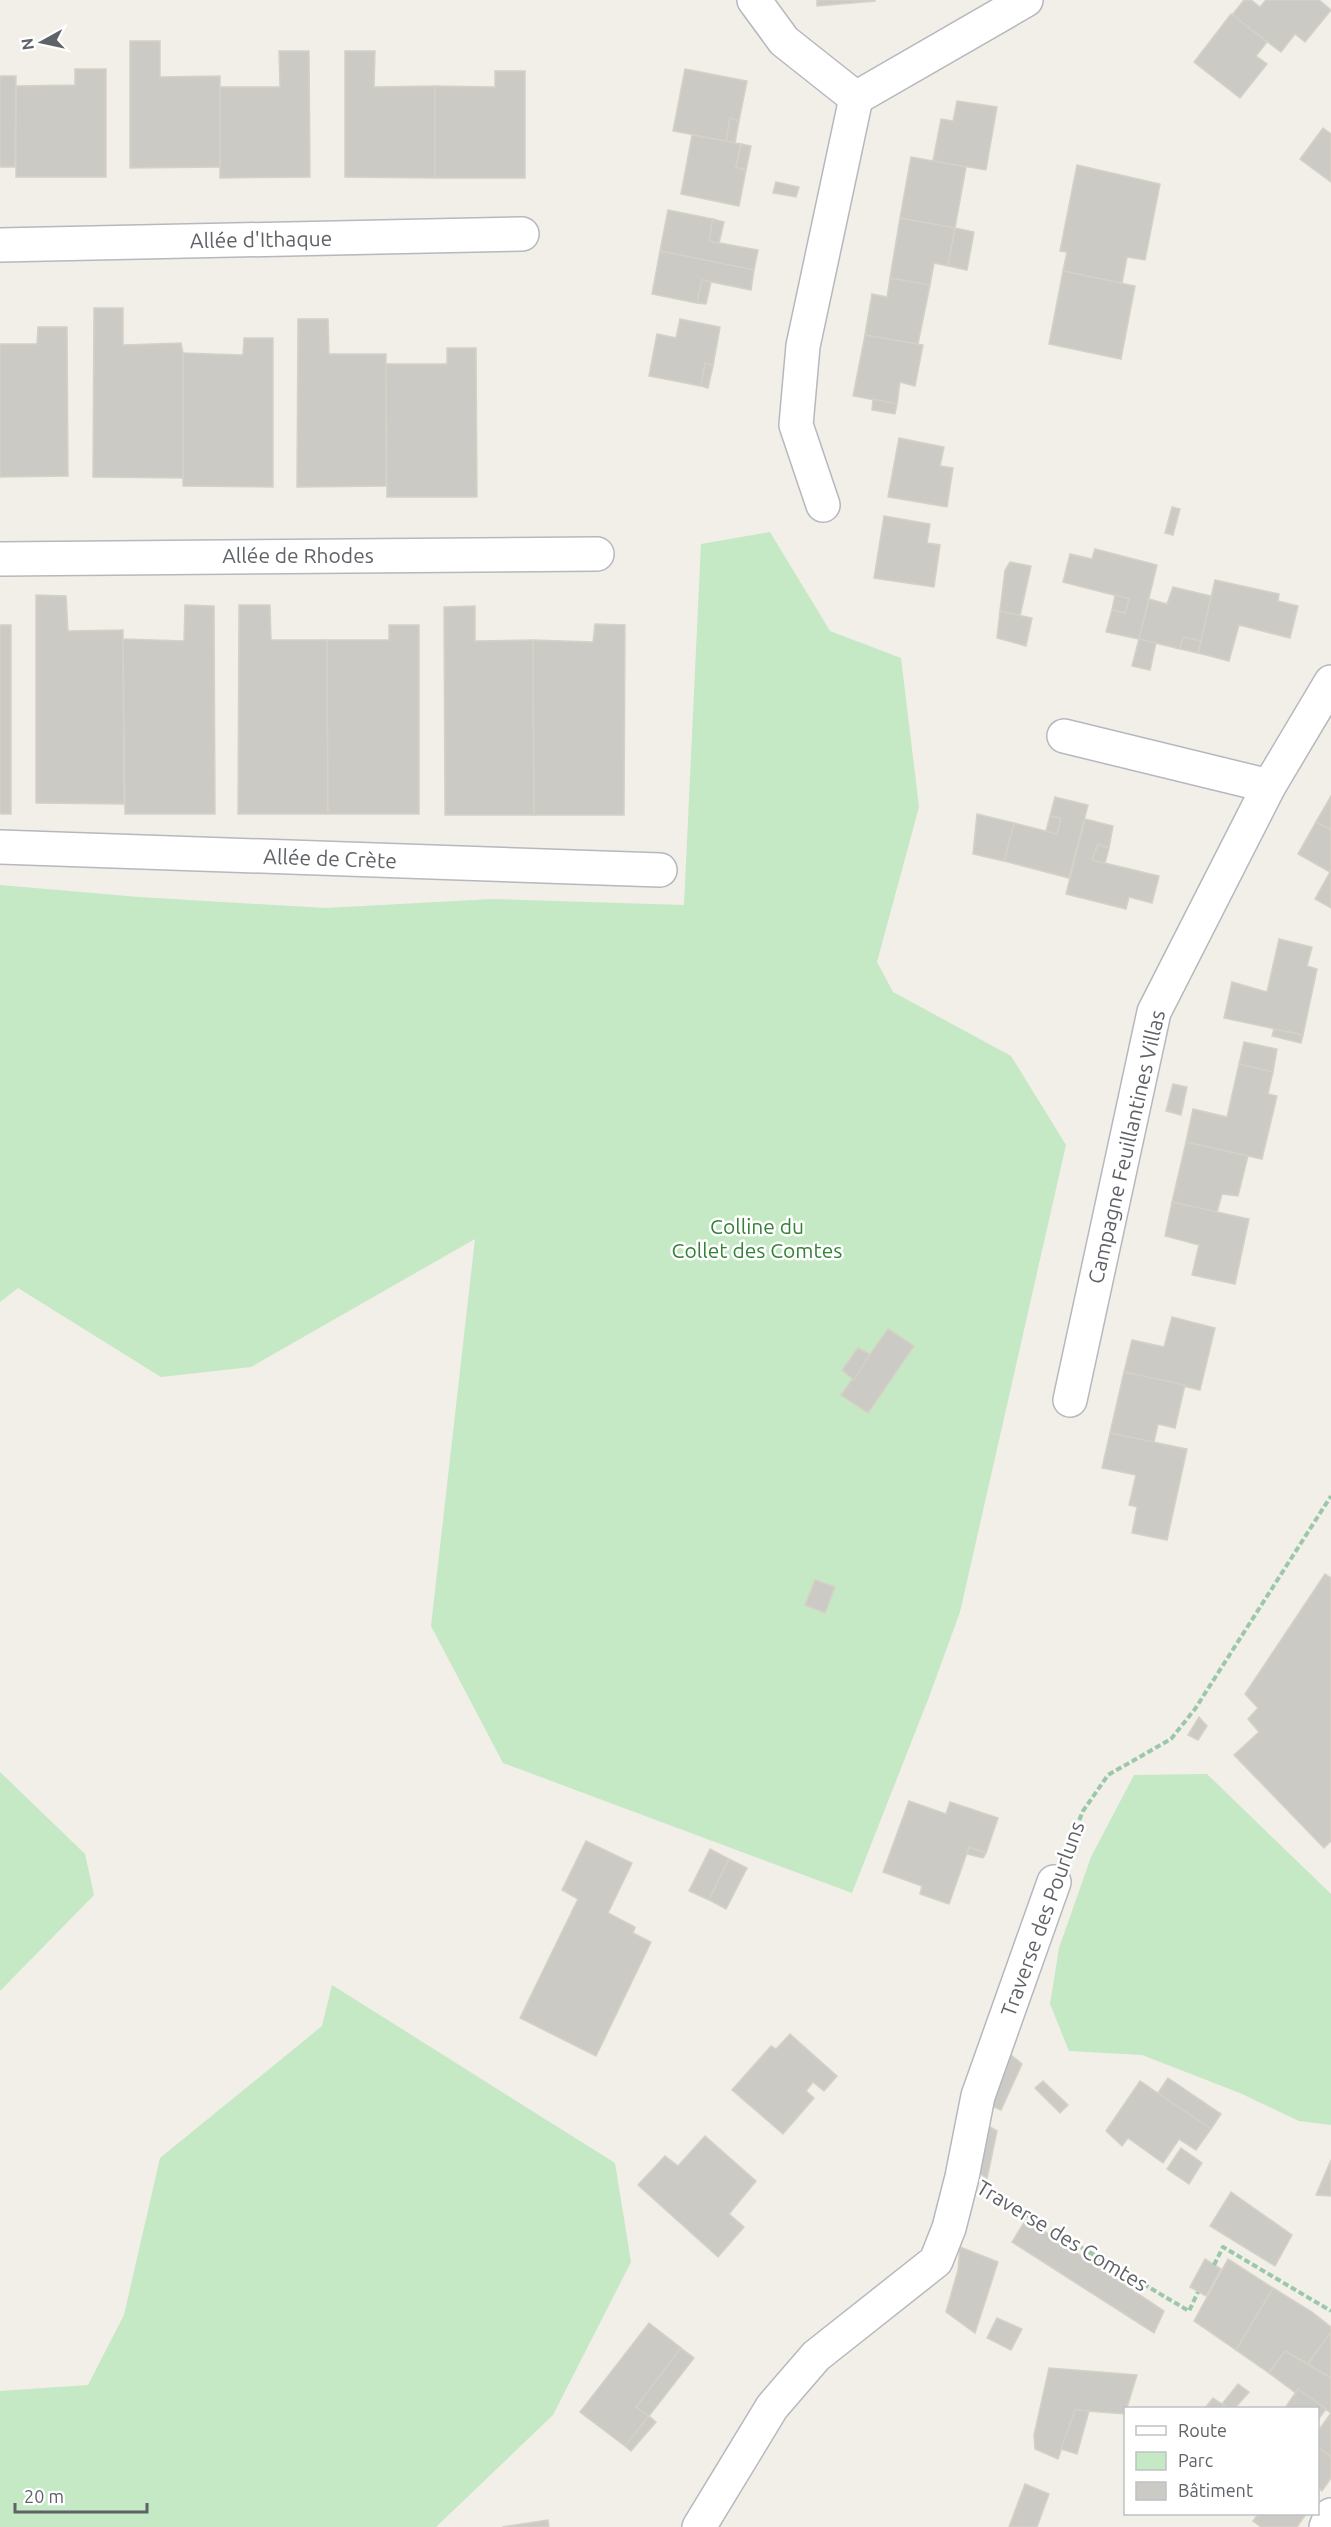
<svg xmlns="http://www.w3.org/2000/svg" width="1331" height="2527" viewBox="0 0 1331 2527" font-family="Ubuntu,sans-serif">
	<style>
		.green { fill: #c5e8c5 }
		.building { fill: #cccac5; stroke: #d6d1c6; stroke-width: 1.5 }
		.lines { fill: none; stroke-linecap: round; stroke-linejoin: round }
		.minor-casing { stroke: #b5b8bc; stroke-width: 36 }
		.path { stroke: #9cc7a9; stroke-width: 4; stroke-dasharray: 6 3; stroke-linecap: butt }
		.minor { stroke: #fff; stroke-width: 33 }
		.labels { text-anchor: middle; stroke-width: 5; stroke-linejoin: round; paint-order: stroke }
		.street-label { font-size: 21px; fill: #5f6368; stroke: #fff }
		.park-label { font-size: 21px; fill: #348238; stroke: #fff }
	</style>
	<rect width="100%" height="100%" fill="#f1efe8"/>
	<g class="green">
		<polygon points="770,532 830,631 901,658 919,807 877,962 893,992 1011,1056 1066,1145 960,1612 929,1697 852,1893 503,1763 431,1626 475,1239 251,1367 161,1377 18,1288 0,1302 0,885 139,897 325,908 493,899 684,905 701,544"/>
		<polygon points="0,1772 85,1854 94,1895 0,1991"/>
		<polygon points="1207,1774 1331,1894 1331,2125 1299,2121 1240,2093 1142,2055 1069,2051 1050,2004 1059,1948 1091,1857 1134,1775"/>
		<polygon points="332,1985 615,2163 631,2262 553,2415 436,2527 0,2527 0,2391 88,2385 124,2315 160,2158 322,2026"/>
	</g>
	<g class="building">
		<polygon points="817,0 875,0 875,1 817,6"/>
		<polygon points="1244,0 1251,0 1260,7 1266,0 1319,0 1331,10 1305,42 1295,34 1281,52 1232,15"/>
		<polygon points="1231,14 1267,42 1256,56 1267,64 1240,98 1194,62"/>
		<polygon points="130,41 160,41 160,77 220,76 220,167 130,168"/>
		<polygon points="279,51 309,51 310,177 220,178 220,87 280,87"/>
		<polygon points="345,51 375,51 374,87 435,86 435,178 345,177"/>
		<polygon points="75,69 106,69 106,177 16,177 16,86 75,85"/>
		<polygon points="685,69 747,81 739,121 730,118 726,141 673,131"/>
		<polygon points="495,71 525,71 525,178 435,178 435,86 495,87"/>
		<polygon points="0,76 16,76 15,167 0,167"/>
		<polygon points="957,101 997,107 986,170 933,161 941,119 953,121"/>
		<polygon points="730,118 739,121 735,143 726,141"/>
		<polygon points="1323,128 1331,134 1331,182 1300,159"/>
		<polygon points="692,135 741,144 736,167 746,170 739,206 681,194"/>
		<polygon points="741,144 751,146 746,170 736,167"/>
		<polygon points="911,157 966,167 955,228 900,218"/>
		<polygon points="1077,165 1160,184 1145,260 1127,257 1122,283 1063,271 1067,252 1060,251"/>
		<polygon points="776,182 799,187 796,197 773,193"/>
		<polygon points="668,210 713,219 709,241 758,250 754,270 660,251"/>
		<polygon points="900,218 955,228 948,266 934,263 930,285 890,278"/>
		<polygon points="713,219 724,222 719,243 709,241"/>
		<polygon points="955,228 974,232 967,270 948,266"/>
		<polygon points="660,251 754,270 751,290 702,280 697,303 652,294"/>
		<polygon points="1063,271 1135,286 1121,359 1049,344"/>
		<polygon points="890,278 930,285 918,344 865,335 872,294 887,297"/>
		<polygon points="702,280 711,282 706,304 697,303"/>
		<polygon points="94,308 123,308 123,345 181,343 183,353 183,478 93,477"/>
		<polygon points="298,319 328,319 329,354 386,354 386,486 297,487"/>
		<polygon points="680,319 720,327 713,366 705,363 701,386 649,376 657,334 676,338"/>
		<polygon points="38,327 67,327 68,476 0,477 0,344 37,344"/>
		<polygon points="865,335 923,345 915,386 900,382 897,404 853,396"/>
		<polygon points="244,338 273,338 273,487 183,486 183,353 243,355"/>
		<polygon points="447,348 476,348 477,497 387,497 386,364 447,364"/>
		<polygon points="705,363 713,366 708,388 701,386"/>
		<polygon points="873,399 897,404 895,414 872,410"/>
		<polygon points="899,438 944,447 940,466 953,468 947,507 888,497"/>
		<polygon points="1172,507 1180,509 1173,535 1165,533"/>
		<polygon points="884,516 930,524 927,543 940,545 934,587 874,578"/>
		<polygon points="1095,549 1157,565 1139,639 1106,632 1112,610 1125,613 1129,599 1063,582 1070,554 1092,559"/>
		<polygon points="1010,562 1031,566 1020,616 1000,611 1005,570"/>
		<polygon points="1215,580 1279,594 1278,601 1298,606 1290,638 1239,625 1229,661 1198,653"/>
		<polygon points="1173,587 1211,596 1201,641 1183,637 1180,649 1139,639 1149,599 1167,604"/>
		<polygon points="36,595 66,596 68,631 123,630 124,804 36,803"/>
		<polygon points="1115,595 1129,599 1125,613 1112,610"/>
		<polygon points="185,605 214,606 215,814 125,814 123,639 184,641"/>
		<polygon points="239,605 270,605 271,640 327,640 328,814 238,814"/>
		<polygon points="475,606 475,641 533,640 534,815 445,815 444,607"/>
		<polygon points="1000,611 1032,618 1026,646 997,638"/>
		<polygon points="595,624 625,625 624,815 534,815 533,640 593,642"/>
		<rect x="0" y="625" width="11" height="189"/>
		<polygon points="389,625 419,625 419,814 328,814 327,640 389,640"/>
		<polygon points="1183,637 1201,641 1198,653 1180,649"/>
		<polygon points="1139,639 1156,643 1150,670 1132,666"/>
		<polygon points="1331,796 1331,830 1316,822"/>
		<polygon points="1055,797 1088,805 1069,878 1004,861 1014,823 1057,834 1061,818 1050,816"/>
		<polygon points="977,814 1014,823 1004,861 973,854"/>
		<polygon points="1050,816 1061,818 1057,834 1046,831"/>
		<polygon points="1085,819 1113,826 1109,848 1098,844 1092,860 1159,876 1152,903 1129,897 1126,909 1066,894"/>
		<polygon points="1316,822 1331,830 1331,908 1315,899 1330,872 1298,854"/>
		<polygon points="1098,844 1109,848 1105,863 1092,860"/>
		<polygon points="1279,939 1312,947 1307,966 1317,969 1303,1035 1224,1018 1232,982 1267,992"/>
		<polygon points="1274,1029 1303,1035 1301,1043 1272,1036"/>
		<polygon points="1244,1042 1277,1049 1273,1072 1239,1064"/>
		<polygon points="1239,1064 1273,1072 1268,1094 1277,1096 1262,1159 1186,1142 1193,1109 1227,1117"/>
		<polygon points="1173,1084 1187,1087 1181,1115 1166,1111"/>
		<polygon points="1186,1142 1248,1156 1238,1196 1222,1194 1217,1212 1172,1202"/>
		<polygon points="1172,1202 1249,1219 1235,1284 1192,1275 1199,1245 1165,1236"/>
		<polygon points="1172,1317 1215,1328 1200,1390 1124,1372 1132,1340 1164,1347"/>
		<polygon points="888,1329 914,1346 868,1413 841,1395"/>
		<polygon points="858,1348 870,1354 854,1380 842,1370"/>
		<polygon points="1124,1372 1185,1385 1175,1428 1158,1424 1154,1442 1110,1433"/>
		<polygon points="1110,1433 1187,1449 1167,1540 1132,1533 1137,1507 1129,1505 1136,1475 1102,1468"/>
		<polygon points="1325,1574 1331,1578 1331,1841 1324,1848 1234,1755 1259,1732 1248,1719 1258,1708 1245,1694"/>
		<polygon points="815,1580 835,1587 825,1613 805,1605"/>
		<polygon points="1199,1717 1207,1726 1198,1740 1188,1735"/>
		<polygon points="909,1801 946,1814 950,1802 998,1818 986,1853 969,1847 949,1904 920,1894 922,1886 883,1872"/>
		<polygon points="586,1841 632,1863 608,1913 635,1927 633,1933 651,1942 596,2056 520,2018 578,1899 562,1890"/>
		<polygon points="969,1847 986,1853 983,1858 967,1854"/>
		<polygon points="710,1849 729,1859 709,1900 689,1891"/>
		<polygon points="729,1859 747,1868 726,1909 709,1900"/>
		<polygon points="790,2034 837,2076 824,2091 813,2082 806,2091 814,2098 783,2134 732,2090 771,2046 776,2049"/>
		<polygon points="1004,2049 1022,2064 1001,2110 987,2104"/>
		<polygon points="1168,2078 1221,2114 1211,2129 1158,2093"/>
		<polygon points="1043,2081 1068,2105 1060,2113 1035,2088"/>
		<polygon points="1140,2081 1211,2129 1196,2150 1179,2139 1163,2163 1128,2138 1122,2146 1106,2131"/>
		<polygon points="983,2123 997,2131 987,2179 977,2171"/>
		<polygon points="705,2136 756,2181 729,2214 744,2227 718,2257 638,2185 665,2156 678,2166"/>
		<polygon points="1181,2148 1202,2163 1189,2184 1167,2169"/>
		<polygon points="1331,2160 1331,2196 1316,2195"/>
		<polygon points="1231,2192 1292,2235 1275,2266 1210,2226"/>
		<polygon points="1026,2219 1164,2311 1154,2333 1012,2242"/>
		<polygon points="960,2247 998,2262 975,2333 946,2312 958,2270"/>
		<polygon points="1205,2259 1221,2269 1206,2296 1190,2287"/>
		<polygon points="1228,2259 1273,2288 1236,2350 1194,2321"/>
		<polygon points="1273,2288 1312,2312 1331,2327 1331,2332 1308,2364 1285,2351 1269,2373 1236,2350"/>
		<polygon points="997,2318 1022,2329 1011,2350 987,2338"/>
		<polygon points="649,2323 681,2348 636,2407 649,2416 625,2446 580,2412"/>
		<polygon points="1331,2332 1331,2378 1308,2364"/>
		<polygon points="681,2348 694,2358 649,2416 636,2407"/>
		<polygon points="1285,2351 1331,2378 1331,2413 1298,2389 1296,2393 1269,2373"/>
		<polygon points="1049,2368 1137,2375 1125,2414 1075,2410 1058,2459 1035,2449 1034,2435"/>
		<polygon points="1238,2384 1249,2392 1235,2408 1228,2408 1222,2404"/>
		<polygon points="1298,2389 1326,2409 1318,2420 1318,2408 1285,2408"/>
		<polygon points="1213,2398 1228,2408 1205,2408"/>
		<polygon points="1075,2410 1089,2411 1077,2454 1061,2449"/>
		<polygon points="1331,2413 1331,2457 1318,2447 1318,2431"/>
		<polygon points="649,2416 656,2422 631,2451 625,2446"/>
		<polygon points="1318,2447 1331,2457 1331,2478 1322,2491 1318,2487"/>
		<polygon points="1025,2484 1049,2494 1037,2527 1009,2527"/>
		<polygon points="1258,2514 1306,2514 1297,2527 1261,2527 1253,2521"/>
		<polygon points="548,2520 549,2527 502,2527"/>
	</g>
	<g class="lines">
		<defs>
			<g id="minor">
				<polyline points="754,0 784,41 856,98 1026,0"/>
				<polyline points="0,245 522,234"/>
				<polyline points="823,505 796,425 803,346 856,98"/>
				<polyline points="0,559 597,554"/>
				<polyline points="1064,736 1269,786"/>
				<polyline points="0,847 660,870"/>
				<polyline points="1070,1400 1154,1012 1269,786 1331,682"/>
				<polyline points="699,2527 772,2407 816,2356 936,2261 949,2228 962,2177 978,2096 1054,1882"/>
				<polyline points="1326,2527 1331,2515"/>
			</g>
		</defs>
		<use href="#minor" class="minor-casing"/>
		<g class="path">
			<polyline points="1069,1845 1083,1811 1108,1775 1171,1739 1195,1709 1331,1496"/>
			<polyline points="996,2197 1189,2311 1198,2292"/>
			<polyline points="1214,2265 1223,2247 1331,2311"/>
		</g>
		<use href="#minor" class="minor"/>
	</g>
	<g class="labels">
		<g class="street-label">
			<text transform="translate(261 240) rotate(-1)" y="7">Allée d'Ithaque</text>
			<text x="298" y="563">Allée de Rhodes</text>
			<text transform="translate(330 859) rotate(2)" y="7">Allée de Crète</text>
			<text transform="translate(1127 1147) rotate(-77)" y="7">Campagne Feuillantines Villas</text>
			<text transform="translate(1043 1919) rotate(-70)" y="7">Traverse des Pourluns</text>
			<text transform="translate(1062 2236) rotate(31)" y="7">Traverse des Comtes</text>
		</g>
		<g class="park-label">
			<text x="757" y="1234">Colline du<tspan x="757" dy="24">Collet des Comtes</tspan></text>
		</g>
	</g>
	<rect x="1124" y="2407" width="195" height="108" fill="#ffffff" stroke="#bfc1c3" stroke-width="1.5"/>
	<rect x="1136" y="2426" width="30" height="9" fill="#ffffff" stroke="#bfc1c3" stroke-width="1.5"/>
	<text x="1178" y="2437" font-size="18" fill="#5f6368">Route</text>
	<rect x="1136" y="2452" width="30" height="18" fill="#c5e8c5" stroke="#bfc1c3" stroke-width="1.5"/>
	<text x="1178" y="2467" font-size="18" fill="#5f6368">Parc</text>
	<rect x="1136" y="2482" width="30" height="18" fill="#cccac5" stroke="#bfc1c3" stroke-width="1.5"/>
	<text x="1178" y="2497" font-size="18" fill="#5f6368">Bâtiment</text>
	<g transform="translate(42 42) rotate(262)" stroke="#ffffff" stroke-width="4.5" paint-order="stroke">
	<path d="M0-4.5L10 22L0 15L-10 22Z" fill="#5f6368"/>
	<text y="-9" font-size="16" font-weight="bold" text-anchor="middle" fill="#5f6368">N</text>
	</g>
	<path d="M15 2503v9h132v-9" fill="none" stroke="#5f6368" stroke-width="3"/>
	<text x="24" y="2503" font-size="18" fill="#5f6368" stroke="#ffffff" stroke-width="4.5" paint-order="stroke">20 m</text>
</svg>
